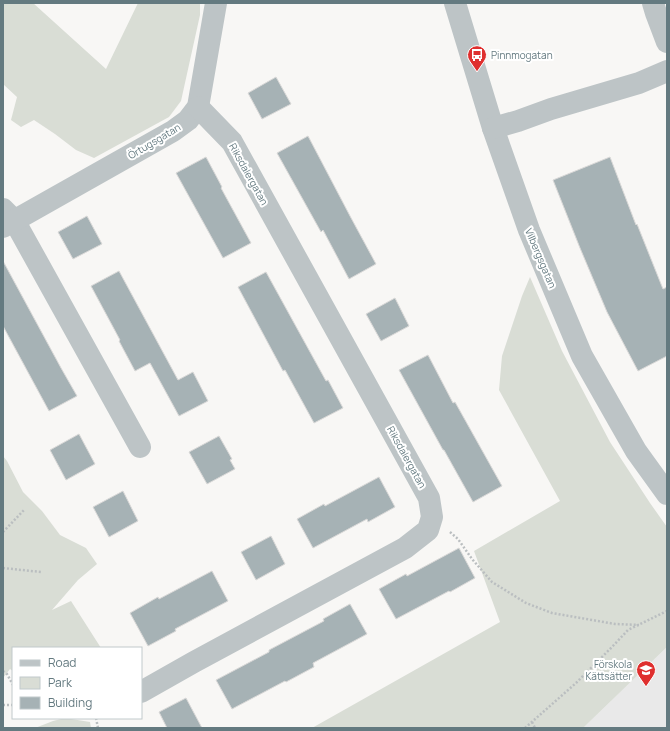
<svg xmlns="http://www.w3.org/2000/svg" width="670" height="731" viewBox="0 0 670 731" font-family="Manrope,sans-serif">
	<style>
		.built { fill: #e9e9e9 }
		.green { fill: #d9ddd5 }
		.building { fill: #a6b2b5; stroke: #dad9d8 }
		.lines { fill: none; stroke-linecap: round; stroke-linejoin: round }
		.path { stroke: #babec0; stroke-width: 2.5; stroke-dasharray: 2 2; stroke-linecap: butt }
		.minor { stroke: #bdc4c6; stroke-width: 22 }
		.labels { text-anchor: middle; stroke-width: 4; stroke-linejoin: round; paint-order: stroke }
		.poi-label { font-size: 10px; fill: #647a80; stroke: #fff; text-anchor: start }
		.street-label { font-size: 10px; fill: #647a80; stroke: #fff }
	</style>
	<rect width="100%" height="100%" fill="#f8f7f5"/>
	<polygon class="built" points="667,647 667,728 583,728"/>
	<g class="green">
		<polygon points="3,3 33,3 106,69 138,3 200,3 200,15 181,101 169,117 94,158 76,150 55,134 34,120 21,127 11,120 17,97 3,84"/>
		<polygon points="530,277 562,351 610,442 650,503 667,527 667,647 583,728 312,728 500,622 474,551 560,501 499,390 502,356 522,296"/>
		<polygon points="3,456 7,461 23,492 42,511 60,535 86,548 97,564 78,580 52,610 71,601 101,648 13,648 13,671 10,669 3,678"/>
		<polygon points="65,718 90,722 91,728 35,728 53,721"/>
	</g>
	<g class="building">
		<polygon points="276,77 291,104 262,119 248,93"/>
		<polygon points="308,136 350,216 376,264 349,279 323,230 321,232 277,153"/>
		<polygon points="206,157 222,187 221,188 251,243 223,258 176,173"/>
		<polygon points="610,157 636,225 637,224 663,289 667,287 667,356 638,371 607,312 580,248 553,180"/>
		<polygon points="87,216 102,244 73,259 58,232"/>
		<polygon points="3,261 61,368 77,396 49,411 3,326"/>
		<polygon points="119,271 178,380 193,372 208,401 179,416 150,363 135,371 119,341 120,340 91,286"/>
		<polygon points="266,272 326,381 328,380 343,408 314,423 285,370 283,371 238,287"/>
		<polygon points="395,298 409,326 381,341 366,314"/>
		<polygon points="428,355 453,403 455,402 502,486 473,502 444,450 443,450 399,370"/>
		<polygon points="79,434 95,464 66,480 50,450"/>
		<polygon points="219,436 232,459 230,460 235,469 207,484 189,452"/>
		<polygon points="379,477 395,507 368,522 367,519 313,548 297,519 324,504 325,506"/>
		<polygon points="123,491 138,521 109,537 93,507"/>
		<polygon points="271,536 285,564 256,580 241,552"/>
		<polygon points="459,548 475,578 450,592 449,591 396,619 379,589 406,574 407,576"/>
		<polygon points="212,571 228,601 175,629 176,631 148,646 130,613 158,597 159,599"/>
		<polygon points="350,604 367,634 313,663 314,667 286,682 285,681 232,709 216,680 269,652 269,650 324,621 323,619"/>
		<polygon points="186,698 202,728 167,728 159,712"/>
	</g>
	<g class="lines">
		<g class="path">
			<polyline points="3,532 24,510"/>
			<polyline points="450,532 458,539 472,559 492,582 526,603 552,613 615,624 639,625"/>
			<polyline points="3,568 41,572"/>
			<polyline points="3,671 7,674 13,685"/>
			<polyline points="3,705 13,705"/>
			<polyline points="96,718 98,728"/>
			<polyline points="532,722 535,728"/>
			<polyline points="525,728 576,683 611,648 628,630 667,611"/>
		</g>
		<g class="minor">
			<polyline points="455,3 493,128 529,230 582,356 636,451 667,494"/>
			<polyline points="653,3 656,13 667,42"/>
			<polyline points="493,128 518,121 551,109 639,83 667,71"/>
			<polyline points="3,209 14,220 140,447"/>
			<polyline points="3,227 173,131 188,120 198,107 216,3"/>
			<polyline points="141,692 194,662 405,548 428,530 432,517 429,498 232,142 198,107"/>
		</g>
	</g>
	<defs>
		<symbol id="bus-pin" viewBox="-11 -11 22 30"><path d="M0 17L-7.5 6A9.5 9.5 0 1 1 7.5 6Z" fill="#df2f2e" stroke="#fff"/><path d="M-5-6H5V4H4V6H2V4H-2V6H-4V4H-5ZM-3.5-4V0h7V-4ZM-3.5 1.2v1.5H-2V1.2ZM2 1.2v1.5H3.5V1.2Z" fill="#fff"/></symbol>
		<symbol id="school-pin" viewBox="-11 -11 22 30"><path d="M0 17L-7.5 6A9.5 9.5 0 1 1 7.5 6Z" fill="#df2f2e" stroke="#fff"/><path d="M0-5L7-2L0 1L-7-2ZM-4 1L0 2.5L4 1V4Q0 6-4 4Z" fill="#fff"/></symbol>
	</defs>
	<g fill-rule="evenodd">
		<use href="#bus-pin" x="466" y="44" width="22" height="30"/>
		<use href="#school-pin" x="635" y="659" width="22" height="30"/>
	</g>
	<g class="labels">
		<g class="poi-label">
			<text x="491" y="59">Pinnmogatan</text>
			<text x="632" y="668" text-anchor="end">Förskola<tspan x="632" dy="12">Kättsätter</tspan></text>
		</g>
		<g class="street-label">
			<text transform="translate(154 141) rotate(-31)" y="4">Örtugsgatan</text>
			<text transform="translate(249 174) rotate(61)" y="4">Riksdalergatan</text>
			<text transform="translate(541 258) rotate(67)" y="4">Vilbergsgatan</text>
			<text transform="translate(407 457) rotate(61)" y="4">Riksdalergatan</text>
		</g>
	</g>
	<rect width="670" height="731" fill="none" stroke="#647a80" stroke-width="8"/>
	<rect x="12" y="647" width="130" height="72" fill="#ffffff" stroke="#c1cacc"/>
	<rect x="20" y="660" width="20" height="6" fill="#bdc4c6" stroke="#c1cacc"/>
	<text x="48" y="667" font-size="12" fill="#647a80">Road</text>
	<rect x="20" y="677" width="20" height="12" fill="#d9ddd5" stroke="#c1cacc"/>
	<text x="48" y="687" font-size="12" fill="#647a80">Park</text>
	<rect x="20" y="697" width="20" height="12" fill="#a6b2b5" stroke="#c1cacc"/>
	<text x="48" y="707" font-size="12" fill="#647a80">Building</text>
</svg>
